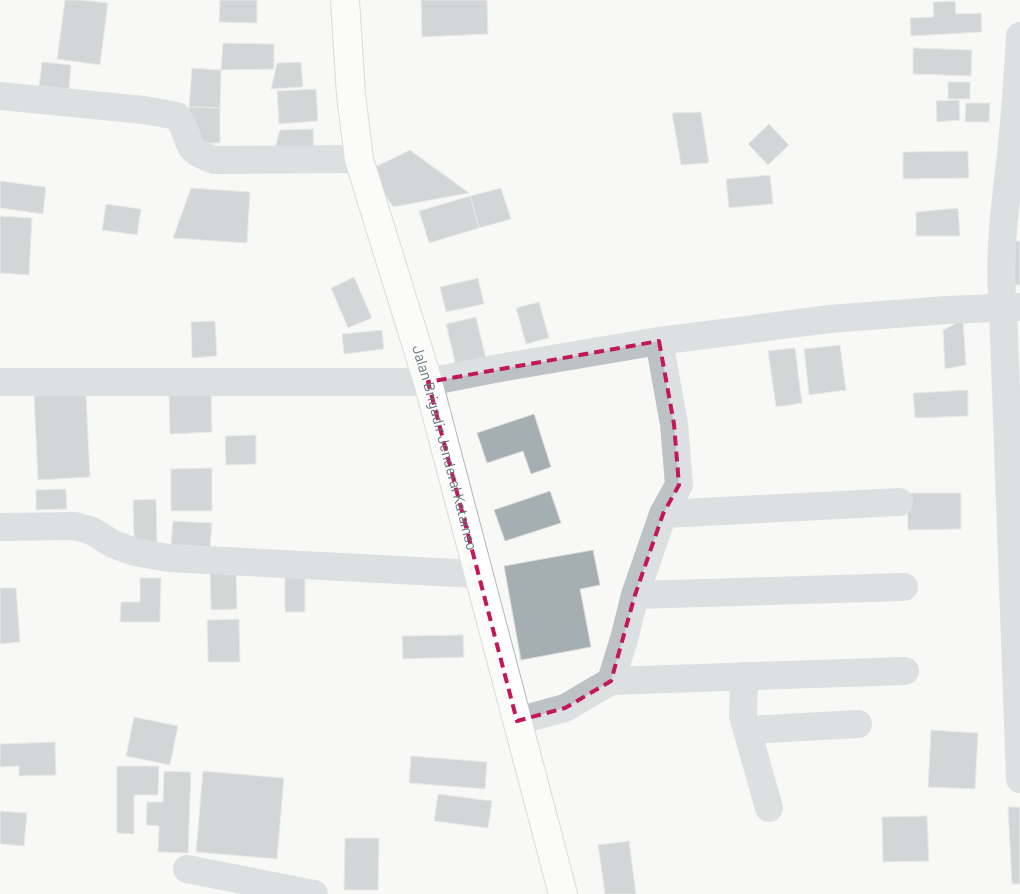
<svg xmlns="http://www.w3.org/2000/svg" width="1020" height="894" viewBox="0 0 1020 894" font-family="Barlow,sans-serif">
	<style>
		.building { fill: #a5aeb2; stroke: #dad9d8 }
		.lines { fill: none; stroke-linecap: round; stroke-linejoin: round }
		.major-casing { stroke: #b1b7ba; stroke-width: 30 }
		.minor { stroke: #bdc3c5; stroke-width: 28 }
		.major { stroke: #fff; stroke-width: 28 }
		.marked { fill: none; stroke: #c2185b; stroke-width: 4; stroke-dasharray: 10 6; stroke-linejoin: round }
		.labels { text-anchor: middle; stroke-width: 5; stroke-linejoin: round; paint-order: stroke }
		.street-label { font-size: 15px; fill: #66777e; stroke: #fff }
	</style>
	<rect width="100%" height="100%" fill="#f8f8f6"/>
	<g class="building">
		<polygon points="65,0 82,0 108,3 100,65 57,59"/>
		<polygon points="220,0 257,0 257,23 219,22"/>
		<polygon points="421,0 487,0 488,34 422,37"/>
		<polygon points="955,1 956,14 981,13 982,32 911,36 910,18 934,17 933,2"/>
		<polygon points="223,43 274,44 274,69 221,70"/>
		<polygon points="913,48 972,50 971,76 913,74"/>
		<polygon points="42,62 71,65 69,89 39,86"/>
		<polygon points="301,62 303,87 271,89 277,63"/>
		<polygon points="192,68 221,70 220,108 189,107"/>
		<rect x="948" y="82" width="22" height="17"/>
		<polygon points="316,89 318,121 279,124 277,91"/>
		<polygon points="959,100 960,120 937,122 936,101"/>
		<polygon points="966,103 990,103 989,122 965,122"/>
		<polygon points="189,107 220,108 220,143 189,143"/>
		<polygon points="701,112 709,163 681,165 672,113"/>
		<polygon points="769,124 789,145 768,165 748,144"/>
		<polygon points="313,129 314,158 272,159 280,130"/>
		<polygon points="410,150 469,193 393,207 369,170"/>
		<polygon points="968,151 969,178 903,179 903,152"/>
		<polygon points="770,175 773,204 729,208 726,179"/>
		<polygon points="0,181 46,187 43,214 0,208"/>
		<polygon points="191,188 250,192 247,243 173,238"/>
		<polygon points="501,188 511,219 479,228 470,196"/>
		<polygon points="470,196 479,228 429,243 419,211"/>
		<polygon points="106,204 141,209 137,235 102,230"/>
		<polygon points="958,208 960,236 916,236 916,212"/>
		<polygon points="0,216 32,218 29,275 0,273"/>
		<polygon points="1015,241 1020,241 1020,285 1014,285"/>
		<polygon points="354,277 372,318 348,328 331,288"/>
		<polygon points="478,278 484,304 446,312 440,287"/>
		<polygon points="539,302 549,338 526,344 516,308"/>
		<polygon points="476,317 486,359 456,366 446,324"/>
		<polygon points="963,320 966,365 945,369 943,330"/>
		<polygon points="215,321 217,356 192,358 191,322"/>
		<polygon points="382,330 384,349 344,354 342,334"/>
		<polygon points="840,345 846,390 809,395 804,349"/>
		<polygon points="795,348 802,403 776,407 768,351"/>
		<polygon points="968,390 968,416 915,418 913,393"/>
		<polygon points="211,393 212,432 170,434 169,395"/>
		<polygon points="86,394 90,477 38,480 34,396"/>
		<polygon points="534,414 551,467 531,474 523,451 487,463 477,433"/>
		<polygon points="256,435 256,464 226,465 225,436"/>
		<polygon points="212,468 212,511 171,511 171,469"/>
		<polygon points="66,489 67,509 36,510 36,490"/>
		<polygon points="550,491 561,523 505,541 494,510"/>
		<polygon points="907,493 961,493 961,529 908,530"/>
		<polygon points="156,499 157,543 134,544 133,500"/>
		<polygon points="173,521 212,523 210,547 171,545"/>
		<polygon points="593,550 600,585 580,589 591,647 521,660 504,566"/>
		<polygon points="236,572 237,609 211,610 210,573"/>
		<polygon points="285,574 305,575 305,612 285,612"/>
		<polygon points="140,578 161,578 160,622 120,622 121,602 140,602"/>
		<polygon points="0,588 16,588 20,642 0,644"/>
		<polygon points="239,619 240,662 208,662 207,620"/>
		<polygon points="463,635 464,657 403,659 402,636"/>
		<polygon points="134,717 178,726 170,765 126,756"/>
		<polygon points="931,730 978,733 975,789 928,787"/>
		<polygon points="55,742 56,775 19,776 19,766 0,767 0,744"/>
		<polygon points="411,756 487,762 485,789 409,783"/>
		<polygon points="117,766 159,766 158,795 134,795 134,834 117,833"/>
		<polygon points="164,771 191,772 188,853 158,852 159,826 146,825 147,802 163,802"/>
		<polygon points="203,771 284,778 277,859 196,852"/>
		<polygon points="438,794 492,801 488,828 434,821"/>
		<polygon points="1008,807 1020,807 1020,884 1012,884"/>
		<polygon points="0,811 27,813 24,846 0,844"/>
		<polygon points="927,816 929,861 883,862 882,817"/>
		<polygon points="345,838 379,838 378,890 344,890"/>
		<polygon points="629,841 636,894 605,894 598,845"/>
	</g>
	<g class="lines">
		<defs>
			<g id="major">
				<path id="s1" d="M345,0L351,95L359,159L428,382L563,894"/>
			</g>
		</defs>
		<use href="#major" class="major-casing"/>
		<g class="minor">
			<path d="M1020,36C1018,76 1015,115 1011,155C1005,206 998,257 1003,308L1020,779"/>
			<path d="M0,96L144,110L177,116C194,139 180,150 215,160L359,159"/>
			<polyline points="0,382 428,382 505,367 659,341 830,319 947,310 1020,307"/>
			<polyline points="663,514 899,502"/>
			<polyline points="0,527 75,526 92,531 113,544 135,552 168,558 477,574"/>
			<polyline points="635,595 904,587"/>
			<polyline points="744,676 743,716 769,808"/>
			<polyline points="611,681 905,671"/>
			<polyline points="517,721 565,708 611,681 624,639 635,595 663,514 679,485 674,424 659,341"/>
			<polyline points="747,730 858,724"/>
			<polyline points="187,869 314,894"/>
		</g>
		<use href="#major" class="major"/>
	</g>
	<path d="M0 0H1020V894H0ZM659,341L674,424L679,485L663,514L635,595L611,681L565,708L517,721L428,382Z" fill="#f8f8f6" fill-opacity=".55" fill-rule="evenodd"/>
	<path class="marked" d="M659,341L674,424L679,485L663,514L635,595L611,681L565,708L517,721L428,382Z"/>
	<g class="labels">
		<g class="street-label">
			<text dy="5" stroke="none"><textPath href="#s1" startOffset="461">Jalan Brigadir Jenderal Katamso</textPath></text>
		</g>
	</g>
</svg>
